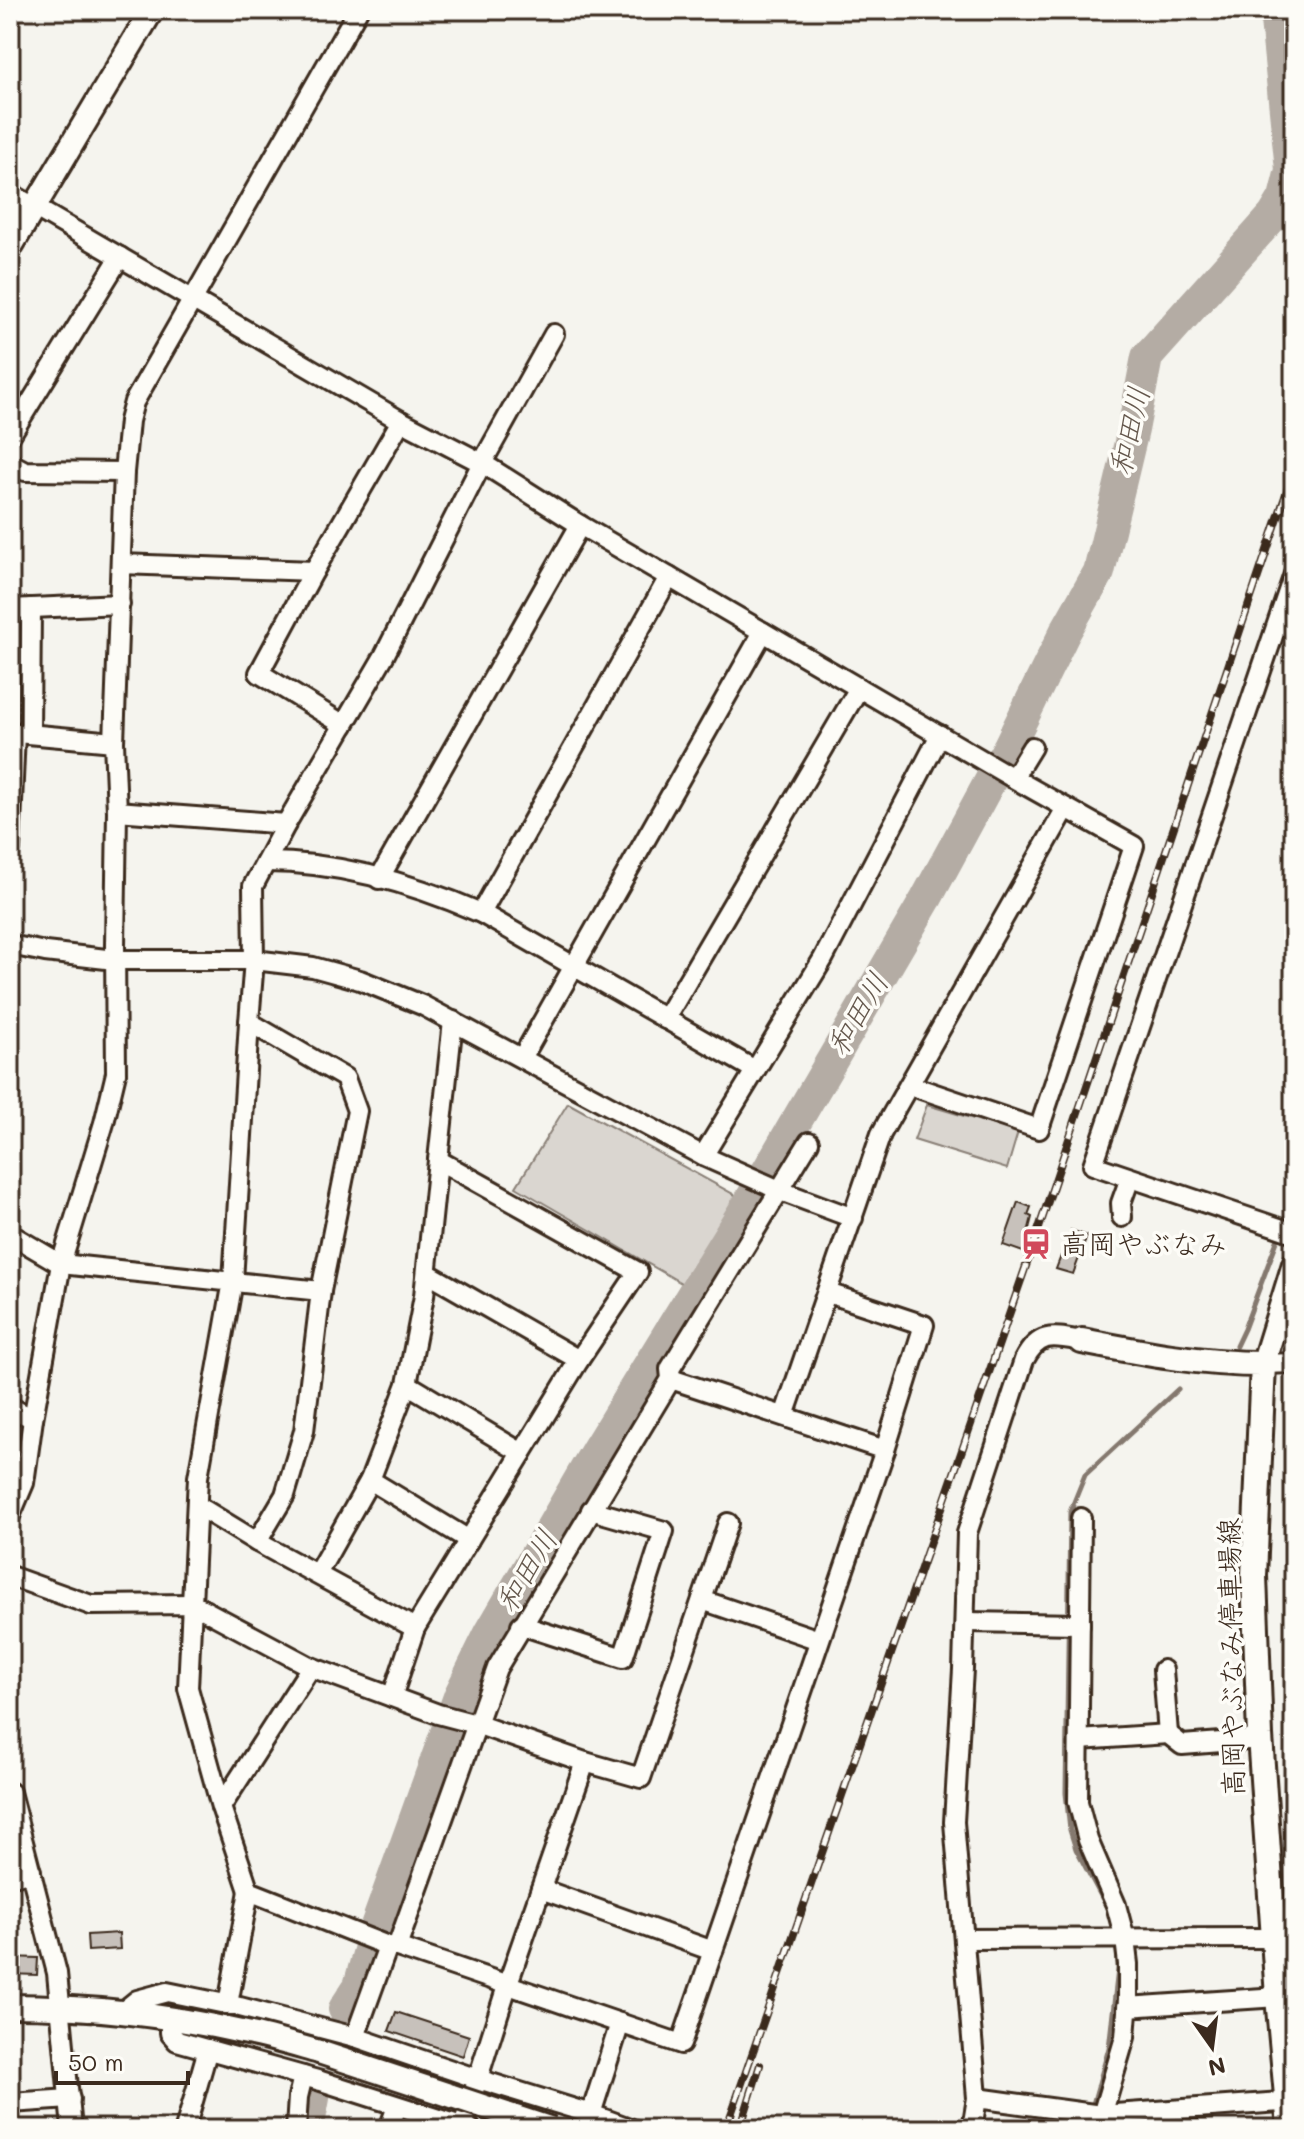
<svg xmlns="http://www.w3.org/2000/svg" width="1304" height="2139" viewBox="0 0 1304 2139" font-family="Mali,'Klee One',sans-serif">
	<style>
		.green { fill: #dad6d0; stroke: #8a8077; stroke-width: 2 }
		.lines { fill: none; stroke-linecap: round; stroke-linejoin: round }
		.stream { stroke: #84786e; stroke-width: 5 }
		.river { stroke: #b4aca4; stroke-width: 32 }
		.building { fill: #c7c1bb; stroke: #3b2a1e; stroke-width: 2 }
		.minor-casing { stroke: #3b2a1e; stroke-width: 24 }
		.tertiary-casing { stroke: #3b2a1e; stroke-width: 28 }
		.secondary-casing { stroke: #3b2a1e; stroke-width: 30 }
		.minor { stroke: #fdfcf7; stroke-width: 18 }
		.tertiary { stroke: #fdfcf7; stroke-width: 22 }
		.secondary { stroke: #fdfcf7; stroke-width: 24 }
		.rail-casing { stroke: #3b2a1e; stroke-width: 8 }
		.rail { stroke: #fdfcf7; stroke-width: 5; stroke-dasharray: 15; stroke-linecap: butt }
		.tertiary-bridge-casing { stroke: #3b2a1e; stroke-width: 28; stroke-linecap: butt }
		.tertiary-bridge { stroke: #fdfcf7; stroke-width: 22 }
		.labels { text-anchor: middle; stroke-width: 7; stroke-linejoin: round; paint-order: stroke }
		.poi-label { font-size: 28px; fill: #3b2a1e; stroke: #fdfcf7; text-anchor: start }
		.street-label { font-size: 28px; fill: #3b2a1e; stroke: #fdfcf7 }
		.water-label { font-size: 30px; font-style: italic; fill: #65584d; stroke: #fdfcf7 }
	</style>
	<rect width="100%" height="100%" fill="#f5f4ee"/>
	<filter id="ink" filterUnits="userSpaceOnUse"><feTurbulence type="fractalNoise" baseFrequency=".0125" numOctaves="2"/><feDisplacementMap in="SourceGraphic" scale="16" xChannelSelector="R" yChannelSelector="G"/><feConvolveMatrix kernelMatrix="1 2 1 2 8 2 1 2 1" color-interpolation-filters="sRGB"/></filter>
	<g filter="url(#ink)">
		<g class="green">
			<polygon points="568,1103 737,1196 683,1284 516,1187"/>
			<polygon points="927,1105 1018,1132 1007,1169 914,1140"/>
		</g>
		<g class="lines">
			<g class="stream">
				<polyline points="1284,1224 1294,1195"/>
				<polyline points="1236,1346 1244,1329 1280,1233"/>
				<polyline points="1109,1911 1076,1849 1070,1830 1066,1793 1070,1512 1085,1475 1178,1389"/>
				<polyline points="1086,2129 1109,2048 1118,1969 1117,1948"/>
			</g>
			<g class="river">
				<polyline points="344,2009 359,1986 375,1929 460,1694 490,1633 596,1451 748,1204 926,899 1008,748 1065,632 1099,572 1133,430 1147,357 1273,216 1284,198 1291,170 1275,10"/>
				<polyline points="308,2129 314,2098"/>
			</g>
		</g>
		<g class="building">
			<polygon points="1018,1202 1031,1207 1028,1215 1032,1217 1023,1252 1003,1245"/>
			<polygon points="1071,1230 1087,1236 1073,1274 1056,1269 1061,1256 1063,1256"/>
			<polygon points="119,1933 120,1949 88,1951 87,1935"/>
			<polygon points="10,1957 38,1958 37,1975 10,1974"/>
			<polygon points="396,2012 469,2036 463,2056 389,2031"/>
		</g>
		<g class="lines">
			<defs>
				<g id="minor">
					<polyline points="10,193 401,421 482,463 580,525 1013,778 1134,846 1039,1129 909,1085"/>
					<polyline points="10,436 120,257"/>
					<polyline points="10,463 25,471 124,472"/>
					<polyline points="121,564 314,571 259,673 344,725"/>
					<polyline points="314,571 401,421"/>
					<polyline points="1294,574 1093,1165 1294,1233"/>
					<polyline points="10,609 120,604"/>
					<polyline points="17,733 114,742"/>
					<polyline points="30,734 31,608"/>
					<polyline points="1013,778 1032,747"/>
					<polyline points="117,811 286,824"/>
					<polyline points="10,849 15,733"/>
					<path d="M266,862C339,862 414,884 481,913L755,1070"/>
					<polyline points="379,879 580,525"/>
					<polyline points="481,913 669,577"/>
					<polyline points="10,945 45,952 115,960 254,960 313,967 360,980 422,1005 703,1156 786,1193 853,1218"/>
					<polyline points="665,1019 859,688"/>
					<polyline points="249,1022 233,1281 198,1477 188,1688 221,1807 249,1891 388,1946"/>
					<polyline points="522,1058 763,632"/>
					<polyline points="703,1156 823,959 940,735"/>
					<polyline points="438,1160 453,1021"/>
					<polyline points="1122,1217 1121,1203 1130,1178"/>
					<polyline points="10,1234 61,1264 321,1291"/>
					<polyline points="427,1273 579,1360"/>
					<polyline points="1263,1364 1294,1363"/>
					<polyline points="671,1379 885,1450"/>
					<polyline points="407,1384 522,1453"/>
					<polyline points="10,1407 33,1419"/>
					<polyline points="784,1416 881,1134 1066,808"/>
					<polyline points="370,1480 469,1540"/>
					<polyline points="198,1506 257,1542 285,1495 304,1431 321,1291 357,1111 345,1078 249,1022 254,960 253,886 286,824 384,656 482,463 554,334"/>
					<polyline points="10,1516 24,1483 33,1419 61,1264 104,1123 116,1073 115,945 117,811 114,742 124,472 129,421 134,402 358,10"/>
					<polyline points="1081,1518 1078,1802 1088,1840 1116,1905 1125,1939 1128,1964 1128,1999 1125,2037 1098,2129"/>
					<polyline points="257,1542 415,1628 579,1360 638,1272 438,1160 424,1296 407,1384 370,1480 317,1574"/>
					<polyline points="10,1576 91,1605 193,1604 311,1667 438,1714 476,1724 585,1762 641,1778 728,1523"/>
					<polyline points="702,1600 819,1640"/>
					<polyline points="965,1622 1080,1624"/>
					<polyline points="521,1625 623,1658 664,1531 591,1510"/>
					<polyline points="1163,1670 1168,1734"/>
					<polyline points="392,1697 415,1628"/>
					<polyline points="1079,1740 1168,1734 1182,1745 1248,1740 1260,1736"/>
					<polyline points="10,1792 57,1973 72,2129"/>
					<polyline points="221,1807 311,1667"/>
					<polyline points="10,1877 31,1871"/>
					<polyline points="541,1889 713,1951"/>
					<polyline points="964,1939 1274,1938"/>
					<polyline points="397,1947 681,2044 885,1450 924,1325 828,1293"/>
					<polyline points="228,2004 249,1891"/>
					<polyline points="1127,2007 1278,1997"/>
					<polyline points="121,2013 137,2000 167,1992 240,2007 355,2037 478,2079 591,2114 620,2023"/>
					<polyline points="170,2019 170,2033 177,2041 321,2081 471,2129"/>
					<polyline points="355,2037 388,1946 397,1947 497,1668 671,1379 670,1369 809,1142"/>
					<polyline points="977,2098 1101,2115 1294,2101"/>
					<polyline points="10,2103 70,2099"/>
					<polyline points="591,2114 632,2129"/>
					<polyline points="185,2129 208,2049"/>
					<polyline points="296,2129 298,2097 303,2076"/>
					<polyline points="389,2129 397,2106"/>
					<polyline points="462,2129 507,1986 585,1762"/>
					<path d="M972,2129L977,2098L954,1822L963,1669L967,1533L1024,1360C1039,1331 1054,1336 1082,1341"/>
				</g>
				<g id="tertiary">
					<polyline points="10,248 152,10"/>
					<polyline points="1263,1364 1294,1264"/>
					<path d="M10,2006C87,2006 166,2015 242,2032C268,2037 294,2045 319,2052"/>
				</g>
				<path id="secondary" d="M1082,1341C1143,1353 1201,1364 1263,1364L1254,1576L1260,1736L1278,1997L1290,2129"/>
			</defs>
			<use href="#minor" class="minor-casing"/>
			<use href="#tertiary" class="tertiary-casing"/>
			<use href="#secondary" class="secondary-casing"/>
			<use href="#minor" class="minor"/>
			<use href="#tertiary" class="tertiary"/>
			<use href="#secondary" class="secondary"/>
			<defs>
				<g id="rail">
					<polyline points="726,2129 1034,1243 1294,470"/>
					<polyline points="740,2129 760,2065"/>
				</g>
			</defs>
			<use href="#rail" class="rail-casing"/>
			<use href="#rail" class="rail"/>
			<defs>
				<polyline id="tertiary-bridge" points="319,2052 552,2129"/>
			</defs>
			<use href="#tertiary-bridge" class="tertiary-bridge-casing"/>
			<use href="#tertiary-bridge" class="tertiary-bridge"/>
		</g>
	</g>
	<defs>
		<symbol id="station-bare" viewBox="-9 -9 18 18"><path d="M-3-6H3Q5-6 5-4V2Q5 4 3 4L4.5 6H3L1.5 4h-3L-3 6H-4.5L-3 4Q-5 4-5 2V-4Q-5-6-3-6ZM-3.5-4v3h7v-3ZM-3.5 1v1.5H-2V1ZM2 1v1.5H3.5V1Z" fill="#d1495b" stroke="#fdfcf7" stroke-width="2.5" paint-order="stroke"/></symbol>
	</defs>
	<g fill-rule="evenodd">
		<use href="#station-bare" x="1014" y="1222" width="44" height="44"/>
	</g>
	<g class="labels">
		<g class="poi-label">
			<text x="1060" y="1254">高岡やぶなみ</text>
		</g>
		<g class="street-label">
			<text transform="translate(1231 1657) rotate(-91)" y="10">高岡やぶなみ停車場線</text>
		</g>
		<g class="water-label">
			<text transform="translate(1130 431) rotate(-77)" y="10">和田川</text>
			<text transform="translate(858 1014) rotate(-59)" y="10">和田川</text>
			<text transform="translate(527 1571) rotate(-59)" y="10">和田川</text>
		</g>
	</g>
	<rect width="1304" height="2139" fill="none" stroke="#fdfcf7" stroke-width="40"/>
	<rect x="20" y="20" width="1264" height="2099" fill="none" stroke="#3b2a1e" stroke-width="3" filter="url(#ink)"/>
	<g transform="translate(1212 2047) rotate(166)" stroke="#fdfcf7" stroke-width="6" paint-order="stroke">
	<path d="M0-6L14 30L0 20L-14 30Z" fill="#3b2a1e"/>
	<text y="-12" font-size="22" font-weight="bold" text-anchor="middle" fill="#3b2a1e">N</text>
	</g>
	<path d="M56 2071v12h132v-12" fill="none" stroke="#3b2a1e" stroke-width="4"/>
	<text x="68" y="2071" font-size="24" fill="#3b2a1e" stroke="#fdfcf7" stroke-width="6" paint-order="stroke">50 m</text>
</svg>
